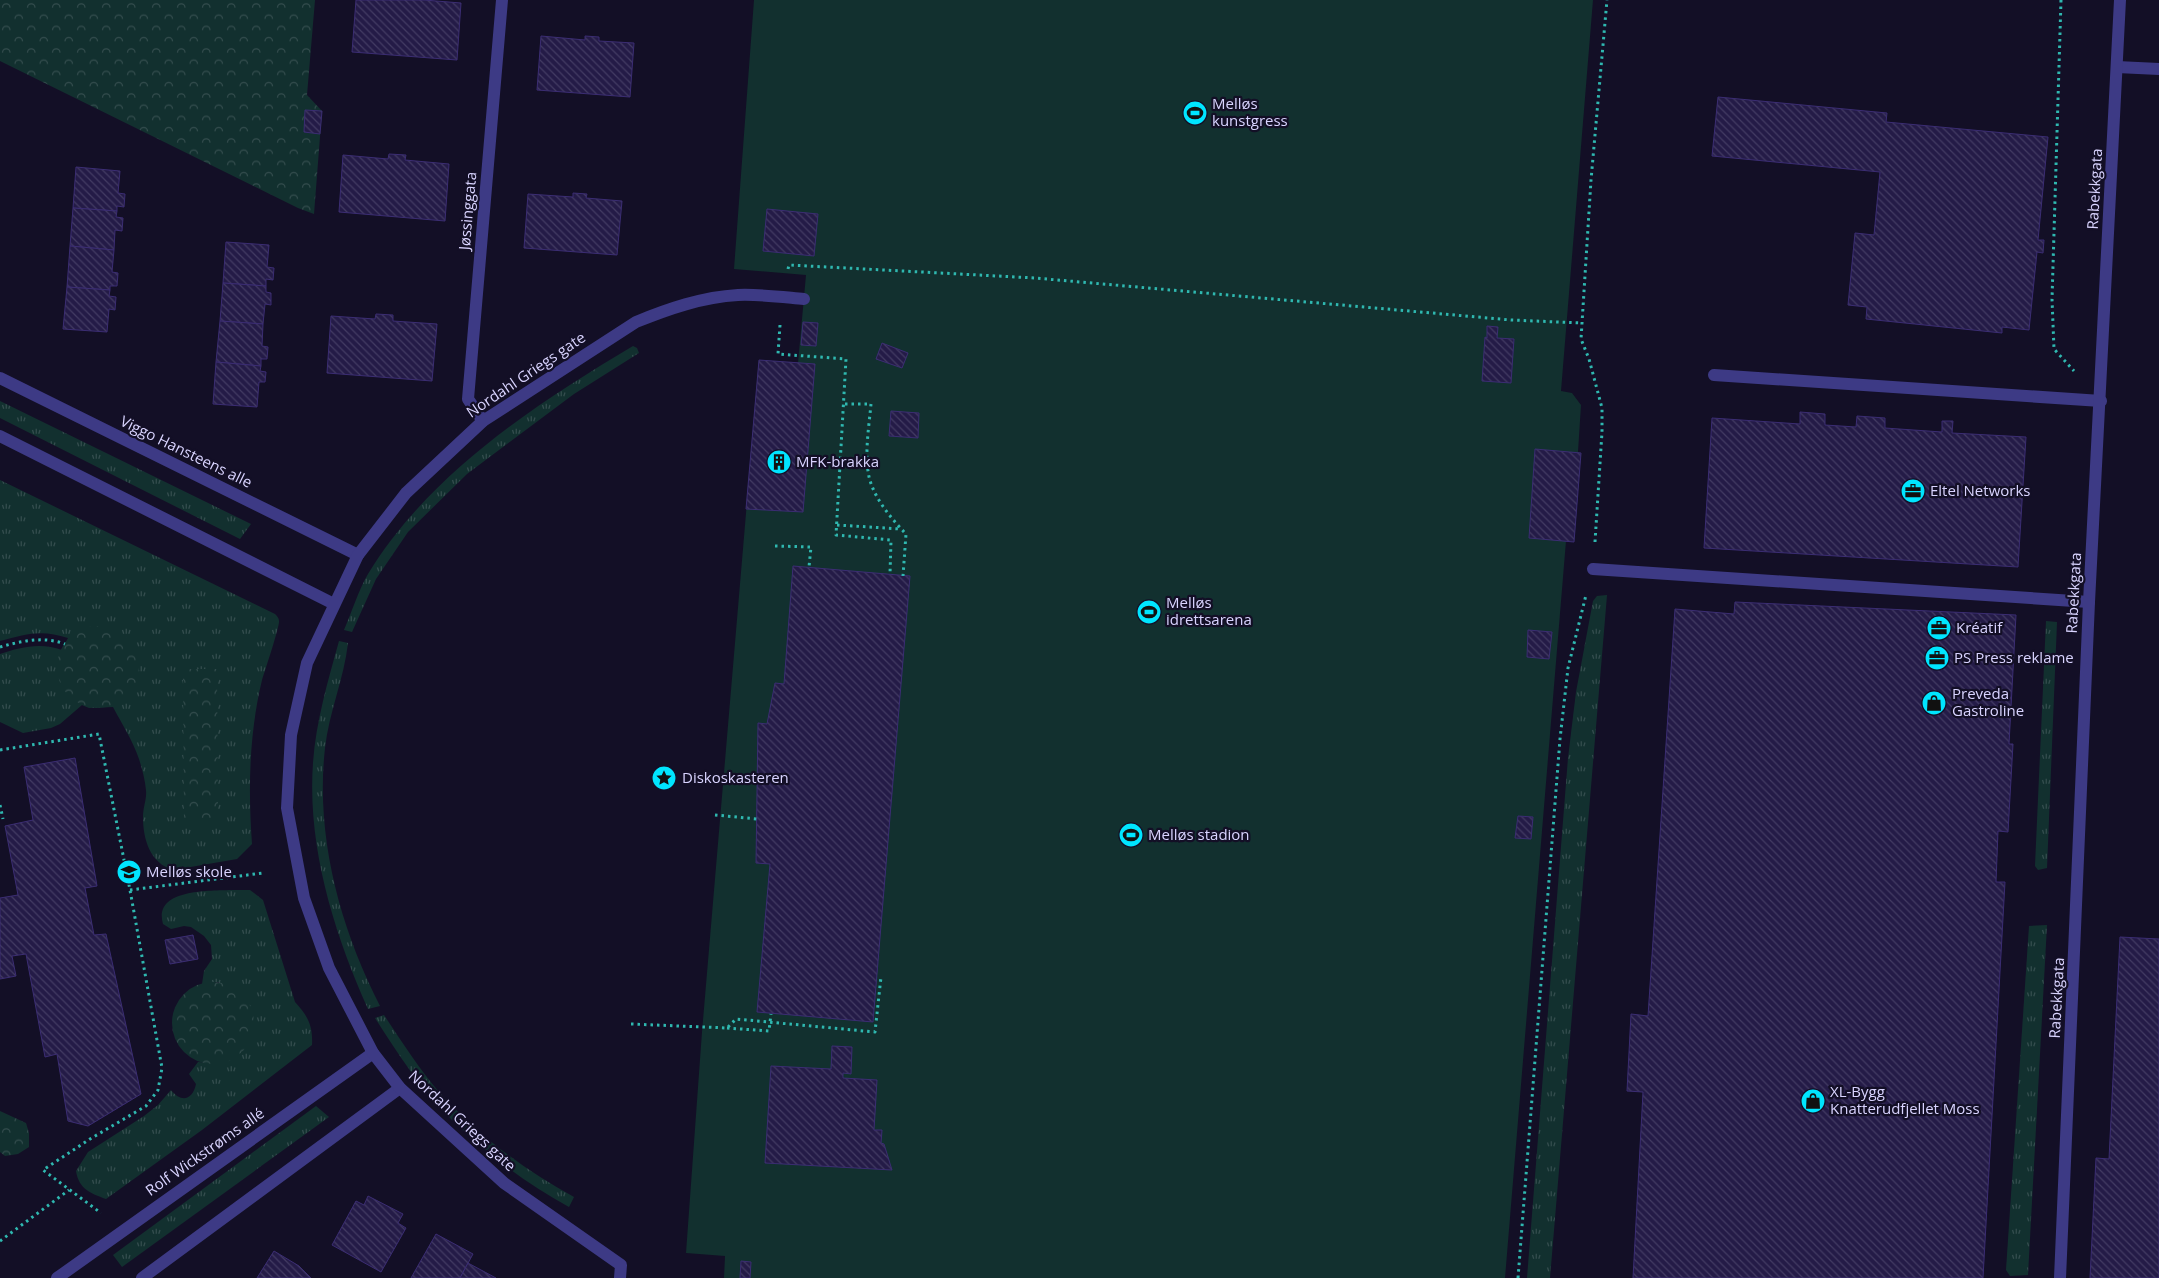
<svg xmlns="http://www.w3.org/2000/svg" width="2159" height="1278" viewBox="0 0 2159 1278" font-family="'Open Sans',sans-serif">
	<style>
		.grass { fill: url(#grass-tufts) }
		.park { fill: url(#park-crowns) }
		.pitch { fill: #12302f }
		.building { fill: url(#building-back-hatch); stroke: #3b2d73 }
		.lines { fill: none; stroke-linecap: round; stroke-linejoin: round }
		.path { stroke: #2fb8b0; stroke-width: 3; stroke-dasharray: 2.5 4; stroke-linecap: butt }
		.minor { stroke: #3d3a85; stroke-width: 12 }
		.labels { text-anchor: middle; stroke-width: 4.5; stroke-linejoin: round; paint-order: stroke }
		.poi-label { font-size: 15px; fill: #d9d4ff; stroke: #130f26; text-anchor: start }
		.street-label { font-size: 15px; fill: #d9d4ff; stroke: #130f26 }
	</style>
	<defs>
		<pattern id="grass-tufts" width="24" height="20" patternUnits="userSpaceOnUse" patternTransform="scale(1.25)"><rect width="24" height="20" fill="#12302f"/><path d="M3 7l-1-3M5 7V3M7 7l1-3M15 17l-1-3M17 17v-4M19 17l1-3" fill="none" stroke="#344d4e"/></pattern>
		<pattern id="park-crowns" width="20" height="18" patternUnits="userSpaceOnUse" patternTransform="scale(1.25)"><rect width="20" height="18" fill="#12302f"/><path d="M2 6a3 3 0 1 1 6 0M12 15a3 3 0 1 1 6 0" fill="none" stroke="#344d4e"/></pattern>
		<pattern id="building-back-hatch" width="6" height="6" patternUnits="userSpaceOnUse" patternTransform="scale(1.25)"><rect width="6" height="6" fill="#241b47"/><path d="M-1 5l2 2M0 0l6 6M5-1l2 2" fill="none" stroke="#433b63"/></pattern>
	</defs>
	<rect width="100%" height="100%" fill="#130f26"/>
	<g class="grass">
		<path d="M633,346L637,348L639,353L574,394L467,474L408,532L376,579L352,632L344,630C352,612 358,591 368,574C429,474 534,405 633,346Z"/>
		<polygon points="0,401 251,524 240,539 0,418"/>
		<path d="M0,480L275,614C277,616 279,618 279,621C280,625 265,671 262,680C249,734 248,789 252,844L237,859L173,870C150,863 143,839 143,817C143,807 147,799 146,790C145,780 142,768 139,759C133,741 122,724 113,707L89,708L82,705L60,724L51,728L23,733L0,722V654C20,647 41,642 62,650L68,638C42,629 26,634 0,641Z"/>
		<polygon points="1607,595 1550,1278 1527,1278 1568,758 1576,692 1593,601 1597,596"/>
		<polygon points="2046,621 2057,622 2047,868 2038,870 2035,866"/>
		<path d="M339,641L348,643C344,679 329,712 325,748C315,836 340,928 380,1006L368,1009C334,933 307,847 313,763C316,721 328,681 339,641Z"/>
		<path d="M231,890H250L263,900L295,1002C308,1016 313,1026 312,1045L202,1130L106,1199C90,1193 79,1189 76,1171L88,1152L144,1116L158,1105L171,1090C181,1103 193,1100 196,1084L189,1074L198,1062L213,1063L219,982L202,984L204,971L212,959L211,945L204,936L191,927L184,926L171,929L163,924C153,889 208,891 231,890Z"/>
		<polygon points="2047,925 2028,1275 2010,1276 2006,1270 2029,926"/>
		<path d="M384,1015C402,1042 419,1069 440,1093C478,1135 524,1170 574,1197L569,1207C527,1184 487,1154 453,1121C422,1091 398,1054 375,1018Z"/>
		<polygon points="316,1106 329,1117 122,1267 113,1255"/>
	</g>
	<g class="park">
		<polygon points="0,0 315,0 307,95 322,111 314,214 298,208 0,61"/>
		<circle cx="98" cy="667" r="41"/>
		<polygon points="183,669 217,669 218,823 184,823"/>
		<circle cx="213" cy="1023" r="41"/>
		<polygon points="0,1111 26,1123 29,1133 29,1147 18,1154 5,1156 0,1152"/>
	</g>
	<polygon class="pitch" points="754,0 1593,0 1561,391 1572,393 1581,405 1578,452 1581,453 1574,542 1566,541 1505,1278 724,1278 725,1256 686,1253 702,1032 759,360 798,363 806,275 734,269"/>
	<g class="building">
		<polygon points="356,0 424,0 461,3 457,60 352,52"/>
		<polygon points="541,36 585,40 585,36 599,37 599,41 634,43 630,97 537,90"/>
		<polygon points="1718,97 1887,113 1886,122 2048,137 2038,240 2044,240 2043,253 2037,252 2029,330 2002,327 2002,333 1866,319 1867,307 1848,305 1855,233 1874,235 1880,172 1712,156"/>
		<polygon points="305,110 322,111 320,134 304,132"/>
		<polygon points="389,154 406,155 405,160 449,164 445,221 339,212 343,155 388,159"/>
		<polygon points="76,167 120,171 118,193 125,194 124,207 117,206 117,211 73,208"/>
		<polygon points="573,193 587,194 586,198 622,201 617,255 524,248 528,194 573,197"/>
		<polygon points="73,208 117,211 116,217 123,218 122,231 115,230 114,250 70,246"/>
		<polygon points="767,209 818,214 814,256 763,251"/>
		<polygon points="226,242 269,245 267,267 274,268 273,280 266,279 266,286 223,283"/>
		<polygon points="70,246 114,250 112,272 118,273 117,286 110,286 110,290 67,287"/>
		<polygon points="223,283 266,286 266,292 271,293 271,305 265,304 263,324 220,321"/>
		<polygon points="67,287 110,290 109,296 116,297 115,310 109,309 107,332 63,329"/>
		<polygon points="376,314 393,315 393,321 437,324 432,381 327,373 331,316 375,319"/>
		<polygon points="220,321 263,324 262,346 268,347 267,359 261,359 261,366 216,362"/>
		<polygon points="803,322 818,323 816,346 801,345"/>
		<polygon points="1487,326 1498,327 1497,338 1514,339 1511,383 1482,381 1485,337 1487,338"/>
		<polygon points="882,343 908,353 902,368 876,359"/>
		<polygon points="759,360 815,364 803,512 746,509"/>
		<polygon points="216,362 261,366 260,371 266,372 265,382 259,382 257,407 213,404"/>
		<polygon points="891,411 919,413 918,438 889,436"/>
		<polygon points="1800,412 1825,414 1825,425 1856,427 1857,416 1885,418 1885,428 1942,432 1942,421 1953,421 1952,433 2026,437 2018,567 1704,548 1712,418 1800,424"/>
		<polygon points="1535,449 1581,453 1574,542 1529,538"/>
		<polygon points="793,566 910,576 873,1022 757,1012 770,864 756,863 758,723 767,724 775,683 784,684"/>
		<polygon points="1735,602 2016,615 2009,744 2013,744 2008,832 1998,831 1996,882 2005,882 1983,1278 1633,1278 1643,1092 1627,1091 1631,1014 1648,1016 1675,609 1734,614"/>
		<polygon points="1528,630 1552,632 1549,659 1527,657"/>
		<polygon points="75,758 97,886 85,888 94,935 106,934 141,1094 88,1126 68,1121 57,1054 45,1057 26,954 12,956 16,976 0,979 0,898 18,895 5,826 33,820 24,767"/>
		<polygon points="1518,816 1533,817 1531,839 1515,838"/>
		<polygon points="193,935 198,959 170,964 165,940"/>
		<polygon points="2120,937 2159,939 2159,1278 2090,1278 2096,1158 2109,1159"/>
		<polygon points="832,1046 852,1047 851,1074 843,1073 843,1078 877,1080 874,1130 882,1130 881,1143 884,1144 892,1170 765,1163 771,1066 831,1069"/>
		<polygon points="368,1196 403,1214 398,1223 406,1228 381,1272 332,1245 356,1201 364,1205"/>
		<polygon points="436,1234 473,1254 460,1278 411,1278"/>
		<polygon points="274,1251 299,1266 311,1278 257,1278"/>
		<polygon points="741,1261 751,1262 750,1278 740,1278"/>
		<polygon points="468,1263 496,1278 460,1278"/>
	</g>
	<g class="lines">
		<g class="path">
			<polyline points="2061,0 2052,299 2054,349 2074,371"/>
			<polyline points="788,269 789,265 1035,278 1511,320 1582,323"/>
			<polyline points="780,325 778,354 846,359 836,535 891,540 890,574"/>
			<path d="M845,404H871C869,426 865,450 868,471C871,495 890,517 906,534L903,576"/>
			<polyline points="837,525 901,529"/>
			<polyline points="1595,542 1602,432 1602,408 1589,359 1581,339 1591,180 1607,0"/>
			<polyline points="775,546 811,547 809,567"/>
			<path d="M0,647C21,641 44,636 65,644"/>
			<polyline points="0,750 99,734 130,890 162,1068 158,1090 146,1106 90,1139 43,1170 101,1213"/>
			<polyline points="0,805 3,819"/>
			<polyline points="715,815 757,819"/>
			<polyline points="130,890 263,873"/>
			<polyline points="631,1024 727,1028 736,1019 875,1032 881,977"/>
			<polyline points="727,1028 769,1031 771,1014"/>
			<polyline points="0,1241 69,1190"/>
			<polyline points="1518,1278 1560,739 1568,668 1586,595"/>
		</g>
		<g class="minor">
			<polyline points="2117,67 2159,69"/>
			<polyline points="1714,375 2101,401"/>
			<polyline points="0,378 358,555"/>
			<polyline points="483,421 468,399 502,0"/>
			<polyline points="0,436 334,604"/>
			<polyline points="1593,569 2089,602"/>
			<polyline points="57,1278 373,1053"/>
			<polyline points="142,1278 400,1088"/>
			<path d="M620,1278L621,1265L504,1183L400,1088L373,1053L329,968L304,898L287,808L291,735L307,663L358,555L406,493L483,421L636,322C668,309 702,297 738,295C759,294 782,297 804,299"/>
			<polyline points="2060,1278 2089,602 2120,0"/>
		</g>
	</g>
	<defs>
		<symbol id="stadium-disc" viewBox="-11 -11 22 22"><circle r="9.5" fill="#00e5ff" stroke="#130f26"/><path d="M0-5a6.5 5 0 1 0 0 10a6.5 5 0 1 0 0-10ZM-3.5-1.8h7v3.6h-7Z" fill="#111"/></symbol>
		<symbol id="building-disc" viewBox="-11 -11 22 22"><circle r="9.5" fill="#00e5ff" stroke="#130f26"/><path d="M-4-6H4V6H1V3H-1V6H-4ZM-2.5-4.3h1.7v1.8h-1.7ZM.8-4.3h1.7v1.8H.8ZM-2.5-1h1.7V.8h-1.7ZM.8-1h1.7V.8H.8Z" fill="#111"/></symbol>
		<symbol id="office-disc" viewBox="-11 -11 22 22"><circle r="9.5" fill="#00e5ff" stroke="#130f26"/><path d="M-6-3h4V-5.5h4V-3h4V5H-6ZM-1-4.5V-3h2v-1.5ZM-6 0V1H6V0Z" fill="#111"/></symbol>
		<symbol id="shop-disc" viewBox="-11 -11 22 22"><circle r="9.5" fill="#00e5ff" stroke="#130f26"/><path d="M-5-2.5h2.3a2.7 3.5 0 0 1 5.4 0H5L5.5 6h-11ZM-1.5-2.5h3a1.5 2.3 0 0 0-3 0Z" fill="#111"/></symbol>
		<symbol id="sight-disc" viewBox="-11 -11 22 22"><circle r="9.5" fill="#00e5ff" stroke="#130f26"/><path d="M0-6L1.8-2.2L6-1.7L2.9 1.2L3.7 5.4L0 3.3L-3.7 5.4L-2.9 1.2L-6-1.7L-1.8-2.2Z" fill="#111"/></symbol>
		<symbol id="school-disc" viewBox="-11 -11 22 22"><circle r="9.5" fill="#00e5ff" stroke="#130f26"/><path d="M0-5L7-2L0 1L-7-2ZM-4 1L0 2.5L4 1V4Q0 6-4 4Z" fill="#111"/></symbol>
	</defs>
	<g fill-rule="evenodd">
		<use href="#stadium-disc" x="1181" y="99" width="28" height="28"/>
		<use href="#building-disc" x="765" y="448" width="28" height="28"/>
		<use href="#office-disc" x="1899" y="477" width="28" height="28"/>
		<use href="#stadium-disc" x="1135" y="598" width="28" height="28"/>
		<use href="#office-disc" x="1925" y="614" width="28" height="28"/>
		<use href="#office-disc" x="1923" y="644" width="28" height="28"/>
		<use href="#shop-disc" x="1920" y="689" width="28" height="28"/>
		<use href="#sight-disc" x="650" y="764" width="28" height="28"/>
		<use href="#stadium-disc" x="1117" y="821" width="28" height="28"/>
		<use href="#school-disc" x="115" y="858" width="28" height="28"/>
		<use href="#shop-disc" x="1799" y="1087" width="28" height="28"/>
	</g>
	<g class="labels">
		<g class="poi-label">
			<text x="1212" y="109">Melløs<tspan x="1212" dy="17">kunstgress</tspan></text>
			<text x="796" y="467">MFK-brakka</text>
			<text x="1930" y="496">Eltel Networks</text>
			<text x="1166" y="608">Melløs<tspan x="1166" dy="17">idrettsarena</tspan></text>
			<text x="1956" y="633">Kréatif</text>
			<text x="1954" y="663">PS Press reklame</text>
			<text x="1952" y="699">Preveda<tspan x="1952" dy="17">Gastroline</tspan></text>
			<text x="682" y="783">Diskoskasteren</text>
			<text x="1148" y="840">Melløs stadion</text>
			<text x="146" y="877">Melløs skole</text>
			<text x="1830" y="1097">XL-Bygg<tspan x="1830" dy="17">Knatterudfjellet Moss</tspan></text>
		</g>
		<g class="street-label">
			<text transform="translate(2095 189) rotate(-87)" y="5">Rabekkgata</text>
			<text transform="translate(468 211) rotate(-85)" y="5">Jøssinggata</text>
			<text transform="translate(526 375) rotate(-34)" y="5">Nordahl Griegs gate</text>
			<text transform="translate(186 452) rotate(26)" y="5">Viggo Hansteens alle</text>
			<text transform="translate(2074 593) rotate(-87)" y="5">Rabekkgata</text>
			<text transform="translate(2057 998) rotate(-87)" y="5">Rabekkgata</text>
			<text transform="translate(462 1121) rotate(43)" y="5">Nordahl Griegs gate</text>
			<text transform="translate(205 1152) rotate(-35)" y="5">Rolf Wickstrøms allé</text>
		</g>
	</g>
</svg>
